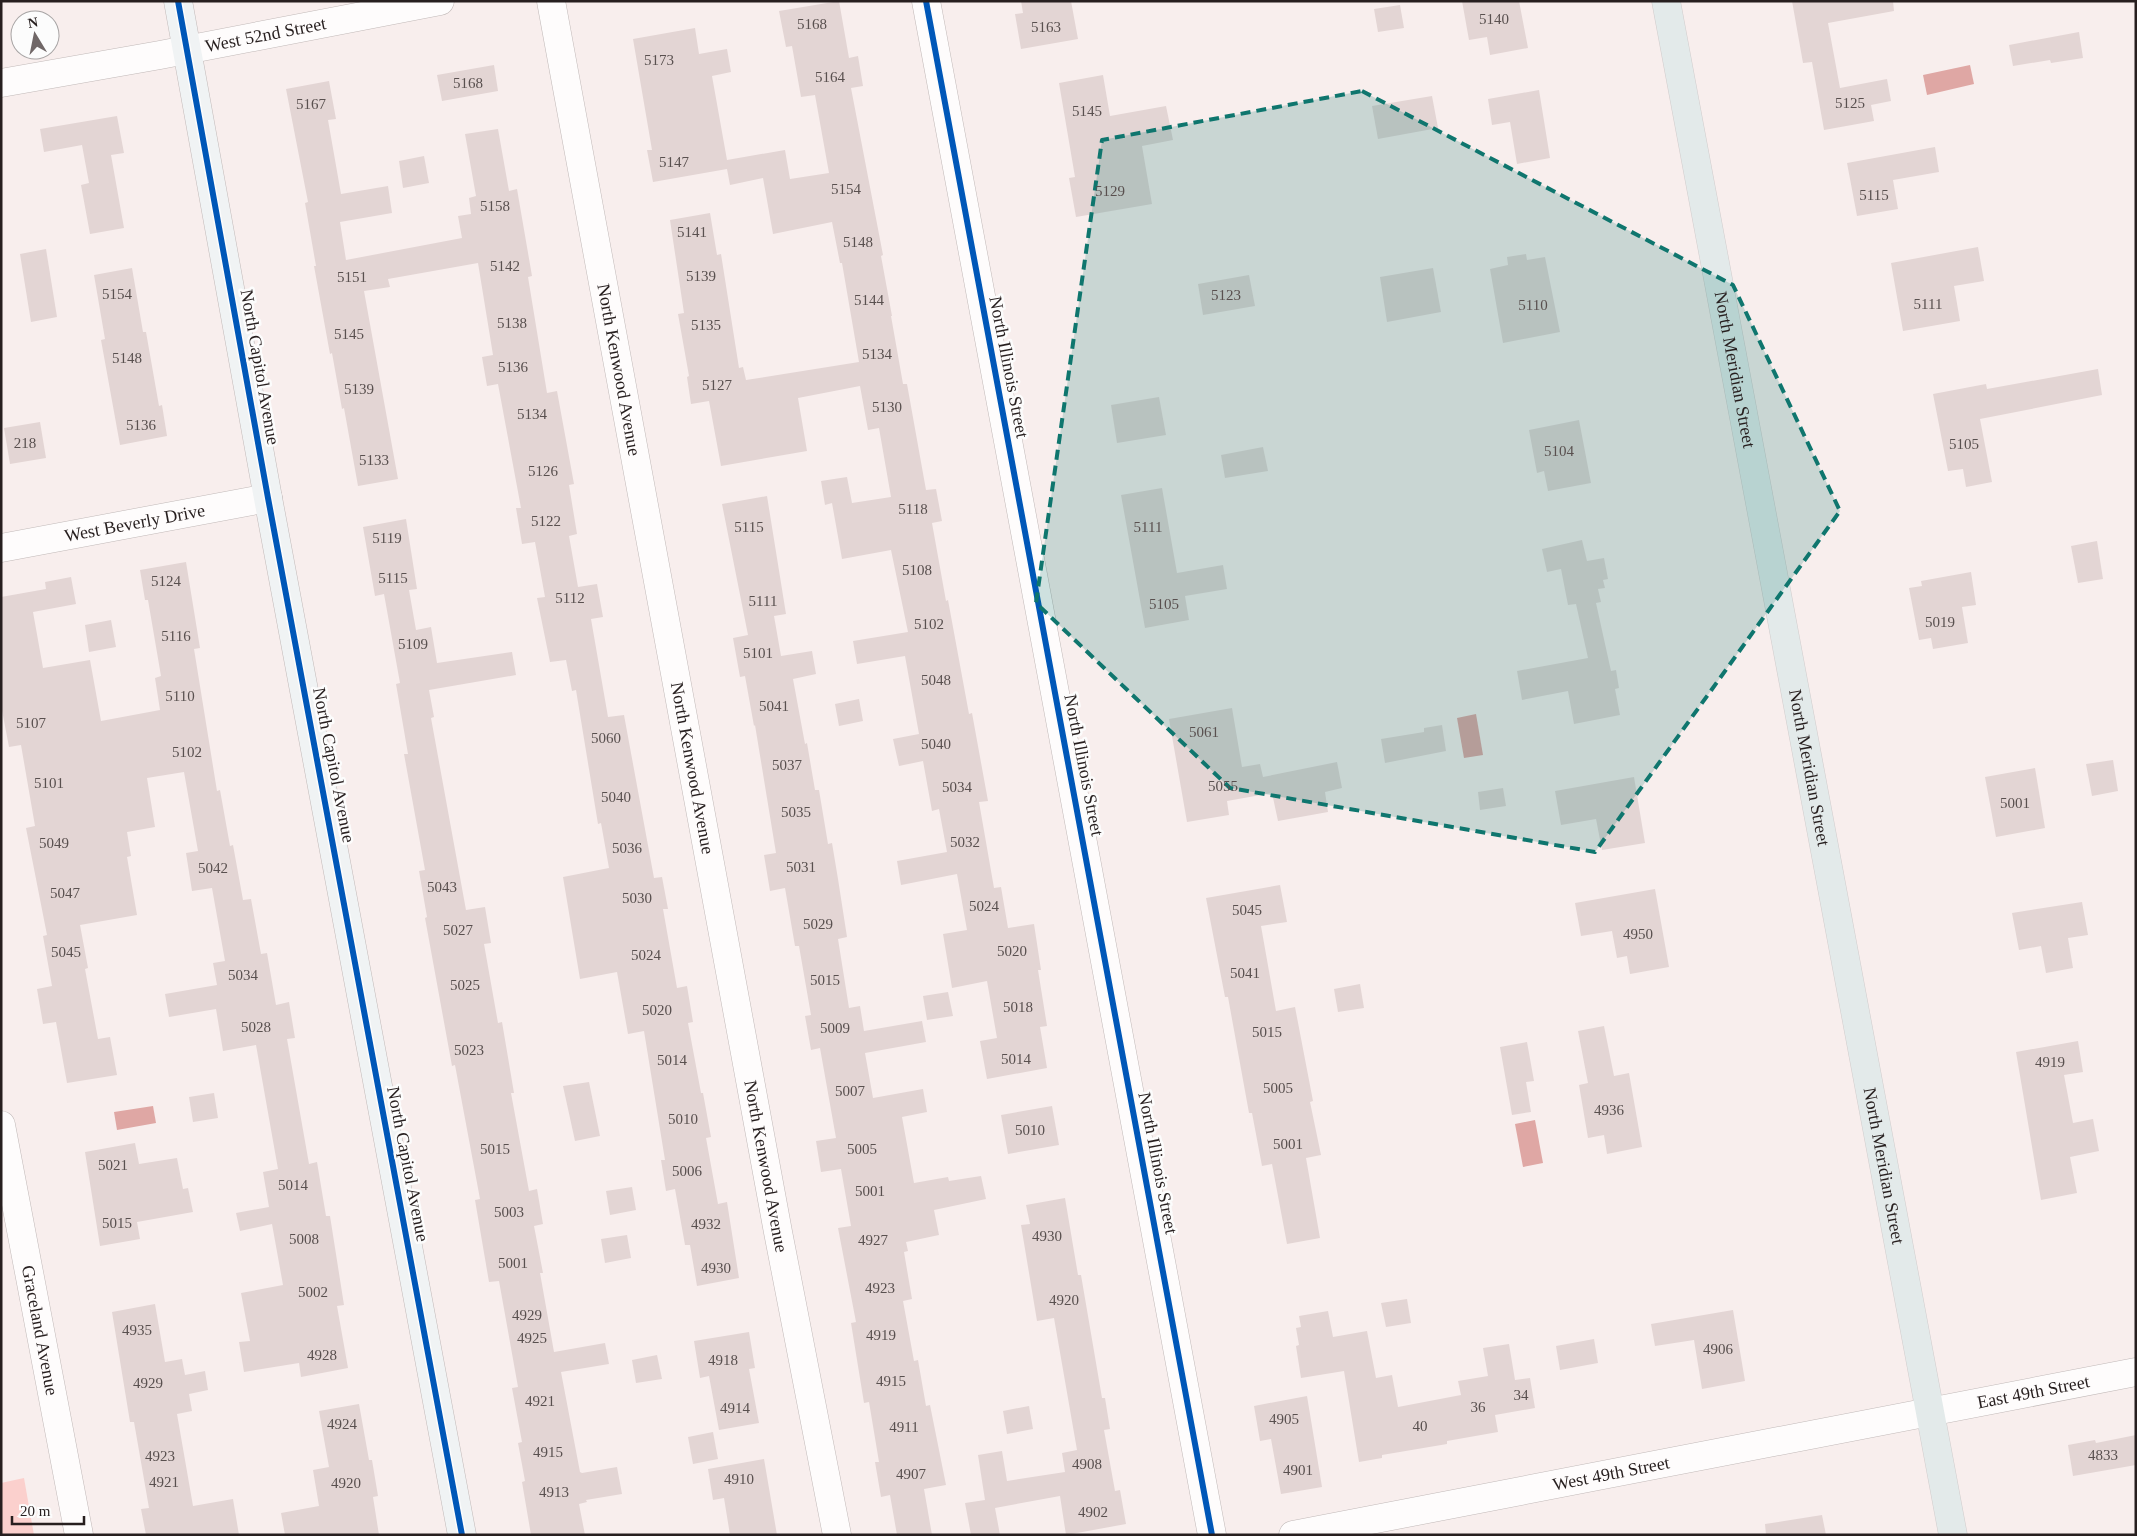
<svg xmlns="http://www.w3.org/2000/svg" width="2137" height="1536" viewBox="0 0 2137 1536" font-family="'Times New Roman',serif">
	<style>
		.green { fill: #fbd0cd }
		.water { fill: #dfa7a4 }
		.building { fill: #e3d5d4 }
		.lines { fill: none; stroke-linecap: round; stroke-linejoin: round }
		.minor-casing { stroke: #c1b9b8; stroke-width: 29 }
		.tertiary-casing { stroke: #c1b9b8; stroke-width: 29 }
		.secondary-casing { stroke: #c1b9b8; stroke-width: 29 }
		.primary-casing { stroke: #d1cccc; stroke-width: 29 }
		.minor { stroke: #fefcfc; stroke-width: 28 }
		.tertiary { stroke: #fefcfc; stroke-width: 28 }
		.secondary { stroke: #f0f3f4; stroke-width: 28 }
		.primary { stroke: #e3eaea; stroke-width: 28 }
		.cycleway-casing { stroke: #fcfcfc; stroke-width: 9 }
		.cycleway { stroke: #0057b8; stroke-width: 6 }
		.marked { fill: #0f766e; fill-opacity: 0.2; stroke: #0f766e; stroke-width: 4; stroke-dasharray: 10 6; stroke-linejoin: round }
		.labels { text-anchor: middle; stroke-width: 5; stroke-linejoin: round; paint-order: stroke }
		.number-label { font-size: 15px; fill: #59504f }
		.street-label { font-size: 18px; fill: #271f1f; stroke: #fcfcfc }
	</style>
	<rect width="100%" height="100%" fill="#f8eeed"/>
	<polygon class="green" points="24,1478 34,1535 1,1535 1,1483"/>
	<g class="water">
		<polygon points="1970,65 1974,84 1927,95 1923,75"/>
		<polygon points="1476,714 1483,755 1464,758 1457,718"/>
		<polygon points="153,1106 156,1123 117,1130 114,1112"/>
		<polygon points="1535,1120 1543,1163 1523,1167 1515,1124"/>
	</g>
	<g class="building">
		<polygon points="839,1 849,58 858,56 863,86 851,88 883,255 881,256 892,316 891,316 903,384 907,384 926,490 936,489 942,521 932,523 946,601 948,600 969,714 972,713 988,801 979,802 994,888 1001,887 1008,928 1034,924 1041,970 1038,970 1047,1026 1040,1027 1047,1068 987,1079 980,1041 997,1038 987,981 952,988 943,934 967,930 957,874 901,885 897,861 947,852 939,809 932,811 923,761 899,766 893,739 919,734 905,656 857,664 853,641 908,632 891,550 842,559 832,503 825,505 821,481 847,477 852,503 891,497 879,428 868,430 860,386 798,398 807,451 721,466 709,401 691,404 687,377 689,376 678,314 684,313 670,220 710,213 717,255 721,254 739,368 743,367 746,380 859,362 842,263 840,263 832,222 773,234 763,178 730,185 727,169 653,182 647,150 652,150 633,39 695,28 699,54 727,49 731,72 712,76 727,160 785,150 790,179 829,173 815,95 801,97 792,46 786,47 779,11"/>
		<polygon points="1021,1 1071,1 1078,39 1021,49 1015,14 1023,13"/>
		<polygon points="1462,1 1519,1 1528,48 1490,55 1487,37 1469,40"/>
		<polygon points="1792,1 1893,1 1894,11 1828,23 1840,88 1887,79 1891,101 1871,105 1874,121 1824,130 1812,62 1803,63"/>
		<polygon points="1400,5 1404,28 1378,32 1374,9"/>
		<polygon points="2079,32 2083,58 2051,63 2050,60 2013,66 2009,45"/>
		<polygon points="494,65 498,91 442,101 437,75"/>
		<polygon points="1103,75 1110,116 1166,106 1173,140 1142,146 1152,204 1076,217 1069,178 1075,177 1059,83"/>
		<polygon points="329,81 336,119 328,120 341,194 388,186 392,213 340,222 346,260 462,238 458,216 471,214 469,198 476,196 465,134 498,129 509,191 517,189 532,276 528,277 547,393 557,391 574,484 569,485 577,534 569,536 578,587 597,584 603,617 591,619 608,717 624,715 654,878 662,877 668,909 663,909 677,988 687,986 693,1022 688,1023 701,1093 703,1093 711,1137 706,1138 718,1204 727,1202 739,1278 697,1286 690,1245 685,1245 675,1189 666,1191 661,1160 665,1160 644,1031 628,1034 617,972 580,979 563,877 609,868 601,823 598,824 576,690 572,691 566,660 550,662 537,598 545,597 535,542 522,544 516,508 521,508 498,384 487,386 482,357 493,355 478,263 388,279 390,287 364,291 398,479 358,486 344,408 342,409 332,353 330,354 314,266 316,266 305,203 308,202 286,89"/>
		<polygon points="1539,90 1550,158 1517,164 1510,122 1492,125 1488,99"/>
		<polygon points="1432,96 1438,128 1378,139 1372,106"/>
		<polygon points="117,116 124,153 111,155 124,228 90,234 81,185 89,183 82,145 44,152 40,129"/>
		<polygon points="1935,147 1939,172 1893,180 1898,209 1857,216 1847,163"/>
		<polygon points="424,156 429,183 403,188 399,161"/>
		<polygon points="1978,247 1984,281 1954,286 1960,321 1903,331 1891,263"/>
		<polygon points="46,249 57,317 31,322 20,254"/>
		<polygon points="1526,254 1527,260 1545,257 1560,332 1503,343 1490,269 1508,265 1507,257"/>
		<polygon points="132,268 143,332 146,332 159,406 162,405 167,436 120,445 101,340 105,339 94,275"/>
		<polygon points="1433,268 1441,312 1387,322 1380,277"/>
		<polygon points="1249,275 1255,306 1203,315 1198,284"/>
		<polygon points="2098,369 2102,395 1980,419 1992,482 1966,487 1963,469 1948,471 1933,394 1986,384 1987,389"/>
		<polygon points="1159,397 1166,435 1117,443 1111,405"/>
		<polygon points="1579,420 1591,483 1548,491 1544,471 1537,473 1529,430"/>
		<polygon points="40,422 46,458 10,464 4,428"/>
		<polygon points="1263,447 1268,471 1225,478 1221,455"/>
		<polygon points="1162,488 1177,573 1223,565 1227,589 1185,596 1189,620 1145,628 1121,495"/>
		<polygon points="767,496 786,614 774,616 781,656 812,651 816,674 793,679 805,744 807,743 815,790 819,790 828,844 832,843 838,879 847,937 838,939 849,1008 860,1006 864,1031 922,1021 926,1042 865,1053 873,1098 923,1089 927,1112 902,1117 914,1183 948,1177 949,1181 981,1176 986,1199 934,1210 939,1235 906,1242 908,1251 904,1252 912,1299 903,1301 914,1361 918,1360 926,1406 930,1405 946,1485 924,1489 932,1535 897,1535 890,1495 881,1497 875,1462 879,1462 869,1402 864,1403 851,1323 856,1322 838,1228 851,1226 841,1169 821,1172 816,1141 836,1138 820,1048 811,1050 805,1016 811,1015 799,946 795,946 785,888 770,891 764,855 776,853 755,725 754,726 745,676 740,677 733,638 748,635 722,504"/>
		<polygon points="406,519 417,589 409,590 416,630 431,627 437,663 512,652 516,675 429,690 434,717 431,718 466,910 485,907 491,943 484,944 498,1023 502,1022 514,1093 511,1093 529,1191 537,1189 543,1224 534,1226 543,1273 540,1273 554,1352 605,1343 609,1364 561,1372 580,1472 582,1473 617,1467 622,1494 586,1500 587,1502 579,1504 585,1535 531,1535 522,1482 525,1481 518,1443 522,1442 512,1388 518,1387 499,1281 489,1282 475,1200 480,1199 455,1065 452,1066 425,918 427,917 419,871 425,870 404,754 408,754 396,684 400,683 384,594 375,596 363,527"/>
		<polygon points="1582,540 1587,561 1604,558 1608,579 1603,580 1605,588 1598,589 1601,602 1596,603 1611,671 1616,670 1619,688 1615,689 1620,715 1574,724 1568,691 1522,700 1517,671 1588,658 1576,604 1568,605 1561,569 1547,572 1542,549"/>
		<polygon points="2097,541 2103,579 2078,583 2071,546"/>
		<polygon points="186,562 200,648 194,649 217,791 220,790 230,846 233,845 243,900 251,899 261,954 267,953 276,1005 289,1002 295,1038 287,1039 309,1164 317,1162 326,1216 330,1216 344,1305 337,1306 348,1368 301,1377 299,1363 244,1372 239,1342 250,1341 241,1293 283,1285 272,1224 240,1231 236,1213 269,1207 263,1172 278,1169 256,1045 223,1051 216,1009 169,1017 165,994 217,985 213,963 225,961 212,888 192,891 186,853 198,851 184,772 147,778 155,827 127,832 131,856 127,857 137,915 80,925 88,968 85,969 98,1039 110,1037 117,1075 67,1083 56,1022 43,1024 37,989 52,986 43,936 47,935 26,828 35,826 21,745 9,747 1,705 1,597 46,589 45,582 71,577 76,604 33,612 43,668 90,660 101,721 160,710 155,678 161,676 148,600 145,600 140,570"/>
		<polygon points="1971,572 1976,605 1962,607 1968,643 1933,649 1931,638 1919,640 1909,588 1922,586 1921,581"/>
		<polygon points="111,620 116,647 89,652 85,625"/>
		<polygon points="859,699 863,721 839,726 835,704"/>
		<polygon points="1232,708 1242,767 1260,764 1263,777 1337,762 1342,788 1325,792 1328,812 1278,821 1272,793 1227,801 1229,815 1187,822 1169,719"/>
		<polygon points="1442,725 1446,751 1385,763 1381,739 1424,732 1424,728"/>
		<polygon points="2113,760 2118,791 2092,796 2086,764"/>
		<polygon points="2035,768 2045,828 1996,837 1985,777"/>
		<polygon points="1634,777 1645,843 1602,850 1596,819 1561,825 1555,791"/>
		<polygon points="1503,788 1506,806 1480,810 1478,792"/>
		<polygon points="1280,885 1287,922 1261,926 1276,1011 1295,1007 1313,1101 1310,1102 1321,1155 1306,1158 1320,1238 1287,1244 1272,1164 1262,1166 1252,1113 1249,1113 1228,997 1225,997 1206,898"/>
		<polygon points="1655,889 1669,967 1630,974 1627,956 1617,958 1612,931 1581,936 1575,903"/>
		<polygon points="2082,902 2088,935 2068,938 2073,968 2046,973 2041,946 2019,950 2012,913"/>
		<polygon points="1360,984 1364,1008 1338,1012 1334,989"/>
		<polygon points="948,992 953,1016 927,1020 923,996"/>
		<polygon points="1604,1026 1614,1076 1629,1073 1642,1147 1607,1154 1604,1135 1588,1138 1579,1085 1588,1083 1578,1031"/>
		<polygon points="2078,1041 2083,1072 2064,1075 2073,1123 2093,1119 2099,1151 2070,1157 2077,1193 2041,1200 2016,1052"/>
		<polygon points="1527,1042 1534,1081 1526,1082 1531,1112 1512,1115 1500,1047"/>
		<polygon points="589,1082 600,1136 575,1141 563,1086"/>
		<polygon points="214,1093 218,1118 193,1122 189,1097"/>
		<polygon points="1052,1106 1059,1145 1008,1154 1001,1115"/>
		<polygon points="135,1143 139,1164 177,1158 183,1189 188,1188 193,1212 137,1222 140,1239 100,1246 85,1152"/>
		<polygon points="632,1187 636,1210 610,1215 606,1191"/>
		<polygon points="1065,1198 1078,1275 1081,1275 1102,1398 1105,1398 1110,1429 1104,1430 1115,1491 1120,1490 1126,1524 1066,1535 1060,1496 995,1508 1000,1535 971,1535 965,1503 985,1500 978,1455 1002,1451 1007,1481 1065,1472 1062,1453 1077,1450 1054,1318 1037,1321 1021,1225 1030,1224 1026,1205"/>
		<polygon points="627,1235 631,1258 605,1263 601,1239"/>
		<polygon points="1407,1299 1411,1323 1386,1327 1381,1303"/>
		<polygon points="155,1304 165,1362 182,1359 185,1375 205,1371 208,1390 189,1394 192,1411 177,1414 193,1506 233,1499 239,1535 146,1535 141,1509 149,1508 134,1422 130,1422 112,1312"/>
		<polygon points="1733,1310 1745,1381 1702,1389 1694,1340 1655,1346 1651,1324"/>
		<polygon points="1328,1311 1333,1337 1367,1331 1376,1378 1392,1375 1398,1407 1461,1395 1458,1381 1488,1376 1483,1348 1509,1344 1515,1380 1530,1378 1535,1408 1495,1415 1498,1432 1447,1441 1447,1444 1382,1455 1382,1458 1359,1462 1344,1371 1301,1378 1296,1346 1299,1345 1296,1328 1301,1327 1299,1316"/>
		<polygon points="749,1332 755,1368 749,1369 759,1423 719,1430 709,1376 700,1378 694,1341"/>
		<polygon points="1594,1339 1598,1363 1560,1370 1556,1346"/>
		<polygon points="657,1355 662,1379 636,1383 632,1360"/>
		<polygon points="1307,1396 1322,1487 1281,1494 1271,1439 1260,1441 1254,1406"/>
		<polygon points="359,1404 369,1460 372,1460 378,1496 373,1497 379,1535 285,1535 281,1513 319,1506 313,1470 329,1467 319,1411"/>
		<polygon points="1029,1406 1033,1429 1007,1434 1003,1411"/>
		<polygon points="713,1432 718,1459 693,1464 688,1437"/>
		<polygon points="2136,1435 2136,1465 2073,1476 2068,1445 2095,1440 2096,1443"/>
		<polygon points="764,1459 777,1535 730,1535 724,1498 713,1500 708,1469"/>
		<polygon points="1822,1515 1826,1535 1766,1535 1765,1524"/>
	</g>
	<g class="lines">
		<defs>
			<g id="minor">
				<path id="s1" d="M551,1L778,1232L837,1535"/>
				<path id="s2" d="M1,548L268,498"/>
				<path id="s3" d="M1,1125L79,1535"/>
			</g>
			<g id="tertiary">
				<polyline points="926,1 1212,1535"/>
				<path id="s4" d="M1,83L160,55L440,1"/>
				<path id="s5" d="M1293,1535L2136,1372"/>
			</g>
			<polyline id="secondary" points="178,1 268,498 462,1535"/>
			<g id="primary">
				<path id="s6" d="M1666,1L1953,1535"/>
			</g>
		</defs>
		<use href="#minor" class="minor-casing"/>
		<use href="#tertiary" class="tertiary-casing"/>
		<use href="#secondary" class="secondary-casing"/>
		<use href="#primary" class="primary-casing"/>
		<use href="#minor" class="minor"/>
		<use href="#tertiary" class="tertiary"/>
		<use href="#secondary" class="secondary"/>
		<use href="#primary" class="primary"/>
		<defs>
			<g id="cycleway">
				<polyline points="178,1 268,498 462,1535"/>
				<polyline points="926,1 1212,1535"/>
			</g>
		</defs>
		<use href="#cycleway" class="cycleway-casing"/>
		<use href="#cycleway" class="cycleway"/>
	</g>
	<path class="marked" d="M1362,91L1733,285L1840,511L1595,852L1230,788L1036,603L1102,140Z"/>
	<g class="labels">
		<g class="number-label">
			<text x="1494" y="24">5140</text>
			<text x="812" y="29">5168</text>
			<text x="1046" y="32">5163</text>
			<text x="659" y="65">5173</text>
			<text x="830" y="82">5164</text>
			<text x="468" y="88">5168</text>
			<text x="1850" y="108">5125</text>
			<text x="311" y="109">5167</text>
			<text x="1087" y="116">5145</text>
			<text x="674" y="167">5147</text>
			<text x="846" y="194">5154</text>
			<text x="1110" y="196">5129</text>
			<text x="1874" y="200">5115</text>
			<text x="495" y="211">5158</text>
			<text x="692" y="237">5141</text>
			<text x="858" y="247">5148</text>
			<text x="505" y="271">5142</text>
			<text x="701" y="281">5139</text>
			<text x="352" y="282">5151</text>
			<text x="117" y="299">5154</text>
			<text x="1226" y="300">5123</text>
			<text x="869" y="305">5144</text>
			<text x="1928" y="309">5111</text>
			<text x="1533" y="310">5110</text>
			<text x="512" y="328">5138</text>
			<text x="706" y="330">5135</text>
			<text x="349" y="339">5145</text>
			<text x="877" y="359">5134</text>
			<text x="127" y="363">5148</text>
			<text x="513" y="372">5136</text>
			<text x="717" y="390">5127</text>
			<text x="359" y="394">5139</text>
			<text x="887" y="412">5130</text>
			<text x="532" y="419">5134</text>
			<text x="141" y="430">5136</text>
			<text x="25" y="448">218</text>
			<text x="1964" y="449">5105</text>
			<text x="1559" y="456">5104</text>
			<text x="374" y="465">5133</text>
			<text x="543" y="476">5126</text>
			<text x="913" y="514">5118</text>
			<text x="546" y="526">5122</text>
			<text x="749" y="532">5115</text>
			<text x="1148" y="532">5111</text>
			<text x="387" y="543">5119</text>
			<text x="917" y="575">5108</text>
			<text x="393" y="583">5115</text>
			<text x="166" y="586">5124</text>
			<text x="570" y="603">5112</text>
			<text x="763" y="606">5111</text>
			<text x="1164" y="609">5105</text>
			<text x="1940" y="627">5019</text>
			<text x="929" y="629">5102</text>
			<text x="176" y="641">5116</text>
			<text x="413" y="649">5109</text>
			<text x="758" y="658">5101</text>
			<text x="936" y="685">5048</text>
			<text x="180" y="701">5110</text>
			<text x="774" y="711">5041</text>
			<text x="31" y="728">5107</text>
			<text x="1204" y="737">5061</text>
			<text x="606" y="743">5060</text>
			<text x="936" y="749">5040</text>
			<text x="187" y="757">5102</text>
			<text x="787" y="770">5037</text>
			<text x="49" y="788">5101</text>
			<text x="1223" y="791">5055</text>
			<text x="957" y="792">5034</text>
			<text x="616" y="802">5040</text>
			<text x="2015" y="808">5001</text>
			<text x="796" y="817">5035</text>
			<text x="965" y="847">5032</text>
			<text x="54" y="848">5049</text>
			<text x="627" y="853">5036</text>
			<text x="801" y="872">5031</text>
			<text x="213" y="873">5042</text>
			<text x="442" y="892">5043</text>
			<text x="65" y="898">5047</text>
			<text x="637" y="903">5030</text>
			<text x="984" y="911">5024</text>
			<text x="1247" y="915">5045</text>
			<text x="818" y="929">5029</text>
			<text x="458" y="935">5027</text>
			<text x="1638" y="939">4950</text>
			<text x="1012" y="956">5020</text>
			<text x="66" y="957">5045</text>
			<text x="646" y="960">5024</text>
			<text x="1245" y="978">5041</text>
			<text x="243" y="980">5034</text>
			<text x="825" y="985">5015</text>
			<text x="465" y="990">5025</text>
			<text x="1018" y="1012">5018</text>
			<text x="657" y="1015">5020</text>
			<text x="256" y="1032">5028</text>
			<text x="835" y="1033">5009</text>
			<text x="1267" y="1037">5015</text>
			<text x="469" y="1055">5023</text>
			<text x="1016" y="1064">5014</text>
			<text x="672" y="1065">5014</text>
			<text x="2050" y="1067">4919</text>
			<text x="1278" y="1093">5005</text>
			<text x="850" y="1096">5007</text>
			<text x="1609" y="1115">4936</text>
			<text x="683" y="1124">5010</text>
			<text x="1030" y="1135">5010</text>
			<text x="1288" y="1149">5001</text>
			<text x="495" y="1154">5015</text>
			<text x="862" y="1154">5005</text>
			<text x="113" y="1170">5021</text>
			<text x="687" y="1176">5006</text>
			<text x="293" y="1190">5014</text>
			<text x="870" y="1196">5001</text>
			<text x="509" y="1217">5003</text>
			<text x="117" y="1228">5015</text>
			<text x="706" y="1229">4932</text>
			<text x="1047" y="1241">4930</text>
			<text x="304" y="1244">5008</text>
			<text x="873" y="1245">4927</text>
			<text x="513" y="1268">5001</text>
			<text x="716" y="1273">4930</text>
			<text x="880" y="1293">4923</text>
			<text x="313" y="1297">5002</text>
			<text x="1064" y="1305">4920</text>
			<text x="527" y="1320">4929</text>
			<text x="137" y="1335">4935</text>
			<text x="881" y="1340">4919</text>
			<text x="532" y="1343">4925</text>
			<text x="1718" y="1354">4906</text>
			<text x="322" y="1360">4928</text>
			<text x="723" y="1365">4918</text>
			<text x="891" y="1386">4915</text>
			<text x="148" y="1388">4929</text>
			<text x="1521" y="1400">34</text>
			<text x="540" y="1406">4921</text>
			<text x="1478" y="1412">36</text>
			<text x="735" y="1413">4914</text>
			<text x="1284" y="1424">4905</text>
			<text x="342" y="1429">4924</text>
			<text x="1420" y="1431">40</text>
			<text x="904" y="1432">4911</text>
			<text x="548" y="1457">4915</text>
			<text x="2103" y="1460">4833</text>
			<text x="160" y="1461">4923</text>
			<text x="1087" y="1469">4908</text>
			<text x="1298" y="1475">4901</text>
			<text x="911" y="1479">4907</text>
			<text x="739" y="1484">4910</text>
			<text x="164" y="1487">4921</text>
			<text x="346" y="1488">4920</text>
			<text x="554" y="1497">4913</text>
			<text x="1093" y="1517">4902</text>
		</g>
		<g class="street-label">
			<text dy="6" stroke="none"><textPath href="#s4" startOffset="269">West 52nd Street</textPath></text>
			<text transform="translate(260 367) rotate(80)" y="6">North Capitol Avenue</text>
			<text transform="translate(1009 367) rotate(79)" y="6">North Illinois Street</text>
			<text dy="6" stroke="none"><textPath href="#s1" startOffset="375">North Kenwood Avenue</textPath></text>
			<text dy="6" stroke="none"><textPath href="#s6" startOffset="375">North Meridian Street</textPath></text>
			<text dy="6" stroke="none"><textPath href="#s2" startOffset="136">West Beverly Drive</textPath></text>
			<text transform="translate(334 765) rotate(79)" y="6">North Capitol Avenue</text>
			<text transform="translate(1084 765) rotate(79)" y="6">North Illinois Street</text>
			<text dy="6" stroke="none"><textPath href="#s1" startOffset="780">North Kenwood Avenue</textPath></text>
			<text dy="6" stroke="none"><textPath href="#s6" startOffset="780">North Meridian Street</textPath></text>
			<text transform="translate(1158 1163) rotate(79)" y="6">North Illinois Street</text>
			<text transform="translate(408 1164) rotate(79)" y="6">North Capitol Avenue</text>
			<text dy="6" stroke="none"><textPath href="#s1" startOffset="1185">North Kenwood Avenue</textPath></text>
			<text dy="6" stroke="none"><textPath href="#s6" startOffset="1185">North Meridian Street</textPath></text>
			<text dy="6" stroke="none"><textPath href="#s3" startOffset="209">Graceland Avenue</textPath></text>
			<text dy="6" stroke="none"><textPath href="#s5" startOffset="754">East 49th Street</textPath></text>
			<text dy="6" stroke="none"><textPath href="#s5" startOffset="324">West 49th Street</textPath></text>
		</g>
	</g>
	<rect width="2137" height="1536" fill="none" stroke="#271f1f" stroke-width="5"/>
	<g transform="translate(35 35) rotate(350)"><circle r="24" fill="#fcfcfc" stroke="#a7a4a4"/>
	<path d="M0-4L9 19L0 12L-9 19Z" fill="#706767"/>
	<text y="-8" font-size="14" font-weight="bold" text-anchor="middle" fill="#271f1f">N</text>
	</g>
	<path d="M12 1516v8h72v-8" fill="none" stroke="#271f1f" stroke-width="2.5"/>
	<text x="20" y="1516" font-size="15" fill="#271f1f" stroke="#fcfcfc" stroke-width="4" paint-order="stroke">20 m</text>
</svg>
